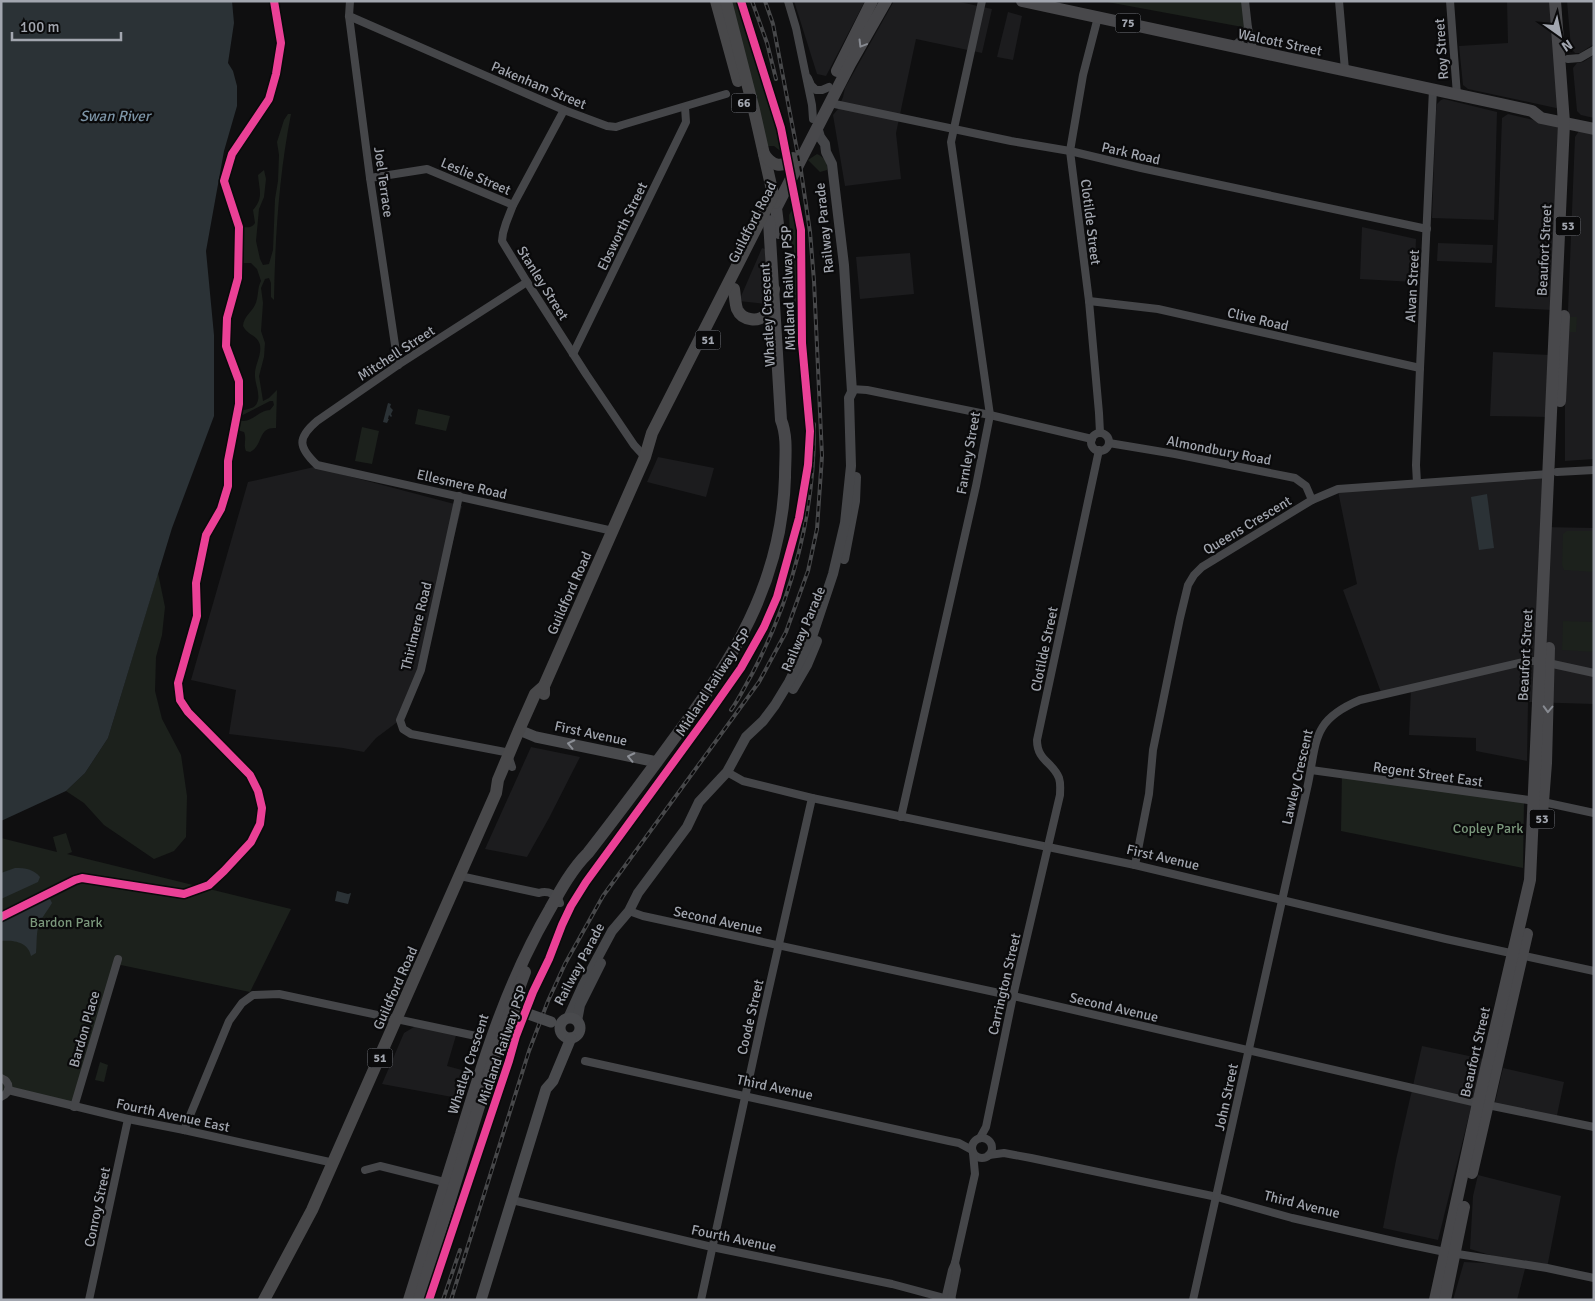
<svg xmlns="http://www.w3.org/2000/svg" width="1595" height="1301" viewBox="0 0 1595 1301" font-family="Signika,sans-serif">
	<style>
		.built { fill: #1c1c1e }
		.green { fill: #1c211c; fill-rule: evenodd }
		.water { fill: #2b3236 }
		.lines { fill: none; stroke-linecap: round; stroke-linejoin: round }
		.minor { stroke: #454649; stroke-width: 8 }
		.tertiary { stroke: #454649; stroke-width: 10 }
		.secondary { stroke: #494a4d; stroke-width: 11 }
		.primary { stroke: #48484b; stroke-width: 12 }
		.trunk { stroke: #48484a; stroke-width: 12 }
		.rail-casing { stroke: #47484a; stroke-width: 4 }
		.rail { stroke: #0a0a0b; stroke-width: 2; stroke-dasharray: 5.5; stroke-linecap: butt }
		.secondary-bridge { stroke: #494a4d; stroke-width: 11 }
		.cycleway-casing { stroke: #0a0a0b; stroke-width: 11 }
		.cycleway { stroke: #ea4096; stroke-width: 8 }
		.oneway { stroke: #878a91 }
		.oneway2 { stroke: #8c8f96 }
		.labels { text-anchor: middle; stroke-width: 4.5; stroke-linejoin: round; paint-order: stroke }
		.shield { fill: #0a0a0b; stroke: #74777e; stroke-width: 1 }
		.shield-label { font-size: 12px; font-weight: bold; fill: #a2a6af }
		.street-label { font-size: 14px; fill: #a2a6af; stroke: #0a0a0b }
		.park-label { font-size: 14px; fill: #7b987c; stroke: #0a0a0b }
		.water-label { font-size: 15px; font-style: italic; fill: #7c94a6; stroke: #0a0a0b }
	</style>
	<rect width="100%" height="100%" fill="#0f0f10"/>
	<g class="built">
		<polygon points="794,1 865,1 826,76 817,74"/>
		<polygon points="894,1 955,1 992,9 982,53 916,39 896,133 901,179 845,186 833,115 838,109 843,97 845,88"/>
		<polygon points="1507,1 1552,1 1559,107 1556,108 1468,89 1463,85 1459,46 1508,43"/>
		<polygon points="1567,1 1594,1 1594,44 1580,53 1575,53 1571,48"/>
		<polygon points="1008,12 1022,16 1013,60 997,57"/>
		<polygon points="1594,55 1594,118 1581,115 1577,111 1573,68 1577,63 1583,62"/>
		<polygon points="1444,99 1497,112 1494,220 1432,218 1436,111 1437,104 1441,100"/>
		<polygon points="1508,114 1555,125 1559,129 1552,310 1495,307 1502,118"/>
		<polygon points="1579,131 1594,133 1594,459 1565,461 1565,385 1575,137"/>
		<polygon points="1362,227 1416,239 1414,282 1360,279"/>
		<polygon points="1438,243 1493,245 1492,263 1437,261"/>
		<polygon points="762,248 765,249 766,304 739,301"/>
		<polygon points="910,253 914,294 860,299 856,257"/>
		<polygon points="1493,352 1550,355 1548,417 1490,416"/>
		<polygon points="658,457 714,468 706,497 647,482"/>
		<polygon points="314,467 462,506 423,659 400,720 376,738 364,752 343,748 229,734 236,690 191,680 248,482"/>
		<polygon points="1545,475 1542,527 1594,528 1594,704 1528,702 1527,761 1476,751 1476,738 1409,735 1411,688 1382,695 1343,590 1357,584 1338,491"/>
		<polygon points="531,747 580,757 549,818 527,857 485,849"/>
		<polygon points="419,1024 457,1032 447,1066 473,1073 463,1099 382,1084 404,1033"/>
		<polygon points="1422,1046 1483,1059 1438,1240 1383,1228 1396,1160"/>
		<polygon points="1503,1068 1564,1082 1556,1120 1494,1107"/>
		<polygon points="1478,1175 1561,1196 1547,1268 1526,1265 1517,1300 1453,1300 1464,1262 1523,1265 1470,1249 1473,1196"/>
	</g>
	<g class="green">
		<polygon points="727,1 739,1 773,110 783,153 774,146 767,146"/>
		<polygon points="1102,1 1245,1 1248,28"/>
		<path d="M288,114H291C279,175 275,238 274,300L271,297V283L269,278L265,279L261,288L263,303L261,331L265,343L264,357L259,376L263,401L269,398L277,390L276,428C257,427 264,445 250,452L246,451C243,445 247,439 244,432L237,430L234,432L239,404L244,410C249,409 255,408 257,403C261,395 255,384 255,376C254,366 262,355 260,345C258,335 248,336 243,326C244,316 251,313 255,305C259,297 257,288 261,281L257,269L251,263H239V227C246,227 251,229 255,223L253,210C264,198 259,189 258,175L264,170L266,179L264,197L259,209L256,241L260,259L263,265L269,264L273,250L275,199L278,181L279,155L277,142L284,120ZM270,401H273L274,405L270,410C258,410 251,425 239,420V417Z"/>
		<path d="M817,154C824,157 828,162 827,170L820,172L808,160Z"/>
		<polygon points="793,208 797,231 799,301 796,303 794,302 790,270 794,258 794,250 790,238 789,215"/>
		<polygon points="1570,317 1577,317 1576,332 1570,332"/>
		<polygon points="418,409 450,416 446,431 415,424"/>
		<polygon points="362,427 379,431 372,464 355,461"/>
		<polygon points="1567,531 1594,531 1594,572 1564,570 1562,565 1563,534"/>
		<polygon points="158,573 165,607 162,635 156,657 155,691 162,719 181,755 187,796 186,837 174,851 154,859 104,825 84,803 66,791 85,773 108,738"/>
		<polygon points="1563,621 1594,622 1594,652 1562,650"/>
		<polygon points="1342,772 1524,801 1523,868 1341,831"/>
		<polygon points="66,833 72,852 67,854 291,909 250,992 116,964 72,1107 1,1091 1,838 57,852 53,837"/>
		<polygon points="100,1062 108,1065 104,1082 95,1080"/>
	</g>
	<g class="water">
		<polygon points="1,1 232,1 234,23 228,63 233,71 237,86 237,106 224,151 206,251 214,335 214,416 172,528 108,738 85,773 66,791 1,821"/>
		<polygon points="388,403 391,404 390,407 393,410 391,414 392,416 391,417 389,415 388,419 389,419 387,423 383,422"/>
		<polygon points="1487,494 1494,548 1479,550 1471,497"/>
		<path d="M15,868C26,868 33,869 40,877L38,882L1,899V873Z"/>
		<polygon points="337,891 348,894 351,893 348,904 335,901"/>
		<path d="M44,899H50L52,903C48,910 42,917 39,924C36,933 37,943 36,953L31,956C28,942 14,940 1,941V923Z"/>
	</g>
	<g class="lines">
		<g class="minor">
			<polyline points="350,1 349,16 370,178 398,365"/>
			<polyline points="788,1 796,28 812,105 813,119"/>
			<polyline points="1245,1 1248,28 1254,52"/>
			<polyline points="1339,1 1345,70"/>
			<polyline points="1450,1 1457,95"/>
			<polyline points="349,16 564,110 607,126 616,127 622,125 726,94"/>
			<polyline points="1098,17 1083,75 1070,151 1089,301 1099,413 1100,433"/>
			<polyline points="1233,47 1242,39 1248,28"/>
			<polyline points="1568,59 1580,58 1594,50"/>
			<polyline points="808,78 811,85 816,90 822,90 829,87"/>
			<polyline points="830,103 1011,141 1070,151 1141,168 1427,229"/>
			<polyline points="564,110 513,205 506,223 503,233 502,241 527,282 586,374 634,445 645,457"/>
			<polyline points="370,178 427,169 513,205"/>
			<path d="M527,282L398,365L317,421C297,438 298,447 317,465L613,531"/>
			<polyline points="1089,301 1158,309 1420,368"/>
			<polyline points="573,354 686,122 685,107"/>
			<polyline points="851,389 867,390 990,415 1092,439"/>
			<circle cx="1100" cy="442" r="9"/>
			<polyline points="1109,443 1175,454 1295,478 1306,486 1312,500"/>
			<polyline points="1557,472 1594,470"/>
			<polyline points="1417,483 1416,465 1420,368 1433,89"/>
			<polyline points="459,496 421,670 400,720 403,729 411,734 505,752 508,755 512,767"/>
			<polyline points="1311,770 1543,802 1594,813"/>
			<polyline points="727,772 743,781 812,798 1135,865 1446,939 1594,971"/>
			<polyline points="901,817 976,486 990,415 951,142 982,1"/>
			<polyline points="1135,865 1149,794 1153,750 1180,618 1188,585 1194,575 1202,567 1312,500 1338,489 1549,474"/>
			<path d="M460,876L539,893C548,890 558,895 560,903"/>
			<polyline points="629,911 643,916 1013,996 1473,1102 1594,1127"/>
			<polyline points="585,1061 949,1141 959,1143 972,1150"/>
			<path d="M1,1078C11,1082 11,1092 1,1097"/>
			<polyline points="8,1090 128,1119 184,1130 334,1163"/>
			<polyline points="74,1107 118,959"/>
			<polyline points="184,1130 229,1021 242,1003 253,995 279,994 476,1036"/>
			<path d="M980,1138L986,1127L1013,996L1060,795C1060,789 1061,784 1059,778C1053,762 1037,761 1037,740L1099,450"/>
			<circle cx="982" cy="1148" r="10"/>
			<polyline points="989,1155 1004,1153 1031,1158 1217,1197 1292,1218 1402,1243 1445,1252 1547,1268 1594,1278"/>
			<polyline points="365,1170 380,1166 448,1183"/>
			<polyline points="512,1200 712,1247 892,1284 952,1300"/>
			<polyline points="89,1300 128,1119"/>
			<polyline points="701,1300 762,1019 812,798"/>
			<polyline points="945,1300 952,1270 955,1263 975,1174 973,1153"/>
			<polyline points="951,1300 957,1270 955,1263"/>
			<path d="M1193,1300L1308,784C1317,740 1312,720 1360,700L1527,661H1539L1594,673"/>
		</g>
		<g class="tertiary">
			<polyline points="844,559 855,501 856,477"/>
			<polyline points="793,689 807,665 817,641"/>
			<polyline points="568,1018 583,985 612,931 629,911 638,893 687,827 699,802 727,772 746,737 763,721 775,705 789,682 813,634 833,574 845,523 851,466 849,398 852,392 844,265 833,173 832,164 826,152 825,144 820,137 817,127"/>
			<polyline points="577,1021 580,1005 601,963"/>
		</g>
		<g class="secondary">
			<polyline points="519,730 536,737 657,762"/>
			<circle cx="570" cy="1028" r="10"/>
			<polyline points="481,1300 546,1089 553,1081 571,1038"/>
		</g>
		<g class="primary">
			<polyline points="1022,1 1501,104 1532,111 1541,118 1594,129"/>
			<polyline points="837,71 872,1"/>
			<polyline points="779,233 776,208 850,64 886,1"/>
			<polyline points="1560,401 1564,316"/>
			<polyline points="1542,815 1546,763 1549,648"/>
			<polyline points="1472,1173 1527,934"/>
			<path d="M409,1300C427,1244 444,1189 461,1134C485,1055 508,981 550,909C561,889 572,869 588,853C616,817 643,781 670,744C732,661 782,584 785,477C785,459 788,437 781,420L769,221"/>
			<polyline points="419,1300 497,1048 525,972"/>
			<polyline points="1435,1300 1478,1103 1530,880 1564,123 1555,1"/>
			<polyline points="1445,1300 1464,1207"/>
		</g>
		<g class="trunk">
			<polyline points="716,1 738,81"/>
			<polyline points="726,1 754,110 775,203"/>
			<path d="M764,154C772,166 782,169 793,158"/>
			<path d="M734,289C735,295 735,303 737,309C742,321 760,323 767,313C772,306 772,297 774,289"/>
			<polyline points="544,694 544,686 645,457 652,433 773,195"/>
			<polyline points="264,1300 312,1210 496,793 498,780 519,730 535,694 544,686"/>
		</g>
		<defs>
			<g id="rail">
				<polyline points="752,1 767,43 776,79"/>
				<path d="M731,710C739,699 745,686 752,674C793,597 815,511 814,424"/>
				<polyline points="443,1300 460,1250"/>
				<polyline points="451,1300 529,1051 548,1001 565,964 603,896 759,682 786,632 808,571 817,529 822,456 814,281 810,232 801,171 773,24 765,1"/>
			</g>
		</defs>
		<use href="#rail" class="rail-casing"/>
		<use href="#rail" class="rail"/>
		<polyline class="secondary-bridge" points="520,1011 551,1022"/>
		<defs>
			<g id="cycleway">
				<polyline points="1,917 75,880 82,878 184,894 209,885 224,871 251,842 260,824 262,808 258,791 250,775 188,712 180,700 178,683 197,616 196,583 206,535 221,509 228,486 228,461 239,404 239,381 226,346 227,318 238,278 239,227 224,181 232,154 269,99 276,74 281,43 274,1"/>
				<polyline points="429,1300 509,1061 516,1036 533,992 549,959 562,925 571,906 586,882 708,715 741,668 764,627 777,597 799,518 808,465 810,431 802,343 801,230 781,128 741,1"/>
			</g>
		</defs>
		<use href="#cycleway" class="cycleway-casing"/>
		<use href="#cycleway" class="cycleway"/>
	</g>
	<defs><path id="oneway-chevron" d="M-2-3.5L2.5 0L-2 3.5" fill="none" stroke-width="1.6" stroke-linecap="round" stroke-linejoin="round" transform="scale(1.25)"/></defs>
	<g class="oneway">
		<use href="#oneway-chevron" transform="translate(862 44) rotate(121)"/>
		<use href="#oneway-chevron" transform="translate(1548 709) rotate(92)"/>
	</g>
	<g class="oneway2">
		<use href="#oneway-chevron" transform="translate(571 744) rotate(-168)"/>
		<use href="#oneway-chevron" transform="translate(631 757) rotate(-168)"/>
	</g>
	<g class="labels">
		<g class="shield">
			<rect x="1115.5" y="13.5" width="25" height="19" rx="4"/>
			<rect x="731.5" y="93.5" width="25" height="19" rx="4"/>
			<rect x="1555.5" y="216.5" width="25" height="19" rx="4"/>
			<rect x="695.5" y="330.5" width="25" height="19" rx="4"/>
			<rect x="1529.5" y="809.5" width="25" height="19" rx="4"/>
			<rect x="367.5" y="1048.5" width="25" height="19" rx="4"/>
		</g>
		<g class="shield-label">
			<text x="1128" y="27">75</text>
			<text x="744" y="107">66</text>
			<text x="1568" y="230">53</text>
			<text x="708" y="344">51</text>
			<text x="1542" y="823">53</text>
			<text x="380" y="1062">51</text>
		</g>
		<g class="street-label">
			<text transform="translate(1280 42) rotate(12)" y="5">Walcott Street</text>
			<text transform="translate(1441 49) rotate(-94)" y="5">Roy Street</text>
			<text transform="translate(539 85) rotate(23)" y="5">Pakenham Street</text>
			<text transform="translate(1131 153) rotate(13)" y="5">Park Road</text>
			<text transform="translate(476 176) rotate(23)" y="5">Leslie Street</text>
			<text transform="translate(384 182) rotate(82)" y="5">Joel Terrace</text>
			<text transform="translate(752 222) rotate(-63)" y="5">Guildford Road</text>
			<text transform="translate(1091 222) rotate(83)" y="5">Clotilde Street</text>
			<text transform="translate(622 226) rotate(-64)" y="5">Ebsworth Street</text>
			<text transform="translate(824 228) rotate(-96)" y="5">Railway Parade</text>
			<text transform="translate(1544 250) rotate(-87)" y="5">Beaufort Street</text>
			<text transform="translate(543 283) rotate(58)" y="5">Stanley Street</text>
			<text transform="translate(1412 286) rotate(-87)" y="5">Alvan Street</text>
			<text transform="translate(788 288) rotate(-92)" y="5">Midland Railway PSP</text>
			<text transform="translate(767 315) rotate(-93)" y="5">Whatley Crescent</text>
			<text transform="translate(1258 319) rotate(13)" y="5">Clive Road</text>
			<text transform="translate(396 353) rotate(-33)" y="5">Mitchell Street</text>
			<text transform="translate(1219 450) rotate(11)" y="5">Almondbury Road</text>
			<text transform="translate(968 453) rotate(-80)" y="5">Farnley Street</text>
			<text transform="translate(462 484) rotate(13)" y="5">Ellesmere Road</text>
			<text transform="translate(1247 525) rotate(-31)" y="5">Queens Crescent</text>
			<text transform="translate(569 593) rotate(-66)" y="5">Guildford Road</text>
			<text transform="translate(416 626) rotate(-76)" y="5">Thirlmere Road</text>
			<text transform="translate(803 629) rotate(-67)" y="5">Railway Parade</text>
			<text transform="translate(1044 649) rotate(-78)" y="5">Clotilde Street</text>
			<text transform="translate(1525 655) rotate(-87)" y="5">Beaufort Street</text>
			<text transform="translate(713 682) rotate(-57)" y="5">Midland Railway PSP</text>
			<text transform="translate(591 733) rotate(12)" y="5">First Avenue</text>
			<text transform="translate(1428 774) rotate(8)" y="5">Regent Street East</text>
			<text transform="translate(1297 777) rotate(-77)" y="5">Lawley Crescent</text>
			<text transform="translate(1163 857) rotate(13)" y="5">First Avenue</text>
			<text transform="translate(718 920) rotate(12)" y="5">Second Avenue</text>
			<text transform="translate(579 964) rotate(-62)" y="5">Railway Parade</text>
			<text transform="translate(1004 984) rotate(-77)" y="5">Carrington Street</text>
			<text transform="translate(395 988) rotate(-66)" y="5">Guildford Road</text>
			<text transform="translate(1114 1007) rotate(13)" y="5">Second Avenue</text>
			<text transform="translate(750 1017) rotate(-77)" y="5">Coode Street</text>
			<text transform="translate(84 1029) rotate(-74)" y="5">Bardon Place</text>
			<text transform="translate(502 1045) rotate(-71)" y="5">Midland Railway PSP</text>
			<text transform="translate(1475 1052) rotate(-77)" y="5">Beaufort Street</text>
			<text transform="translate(468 1064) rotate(-72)" y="5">Whatley Crescent</text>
			<text transform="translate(775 1087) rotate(12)" y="5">Third Avenue</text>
			<text transform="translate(1226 1097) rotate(-78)" y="5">John Street</text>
			<text transform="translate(173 1115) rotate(12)" y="5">Fourth Avenue East</text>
			<text transform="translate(1302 1204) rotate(14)" y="5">Third Avenue</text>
			<text transform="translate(97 1207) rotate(-78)" y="5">Conroy Street</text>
			<text transform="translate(734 1238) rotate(12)" y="5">Fourth Avenue</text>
		</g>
		<g class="park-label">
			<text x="1488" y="833">Copley Park</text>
			<text x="66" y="927">Bardon Park</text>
		</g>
		<g class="water-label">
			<text x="115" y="121">Swan River</text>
		</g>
	</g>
	<rect width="1595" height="1301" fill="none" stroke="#a2a6af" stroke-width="5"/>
	<g transform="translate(1560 35) rotate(147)" stroke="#0a0a0b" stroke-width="4" paint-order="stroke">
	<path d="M0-4L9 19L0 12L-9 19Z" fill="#a2a6af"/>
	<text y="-8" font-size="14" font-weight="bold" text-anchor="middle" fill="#a2a6af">N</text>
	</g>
	<path d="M12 32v8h109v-8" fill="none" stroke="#a2a6af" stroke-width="2.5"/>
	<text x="20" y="32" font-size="15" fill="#a2a6af" stroke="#0a0a0b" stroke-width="4" paint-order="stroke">100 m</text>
</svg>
